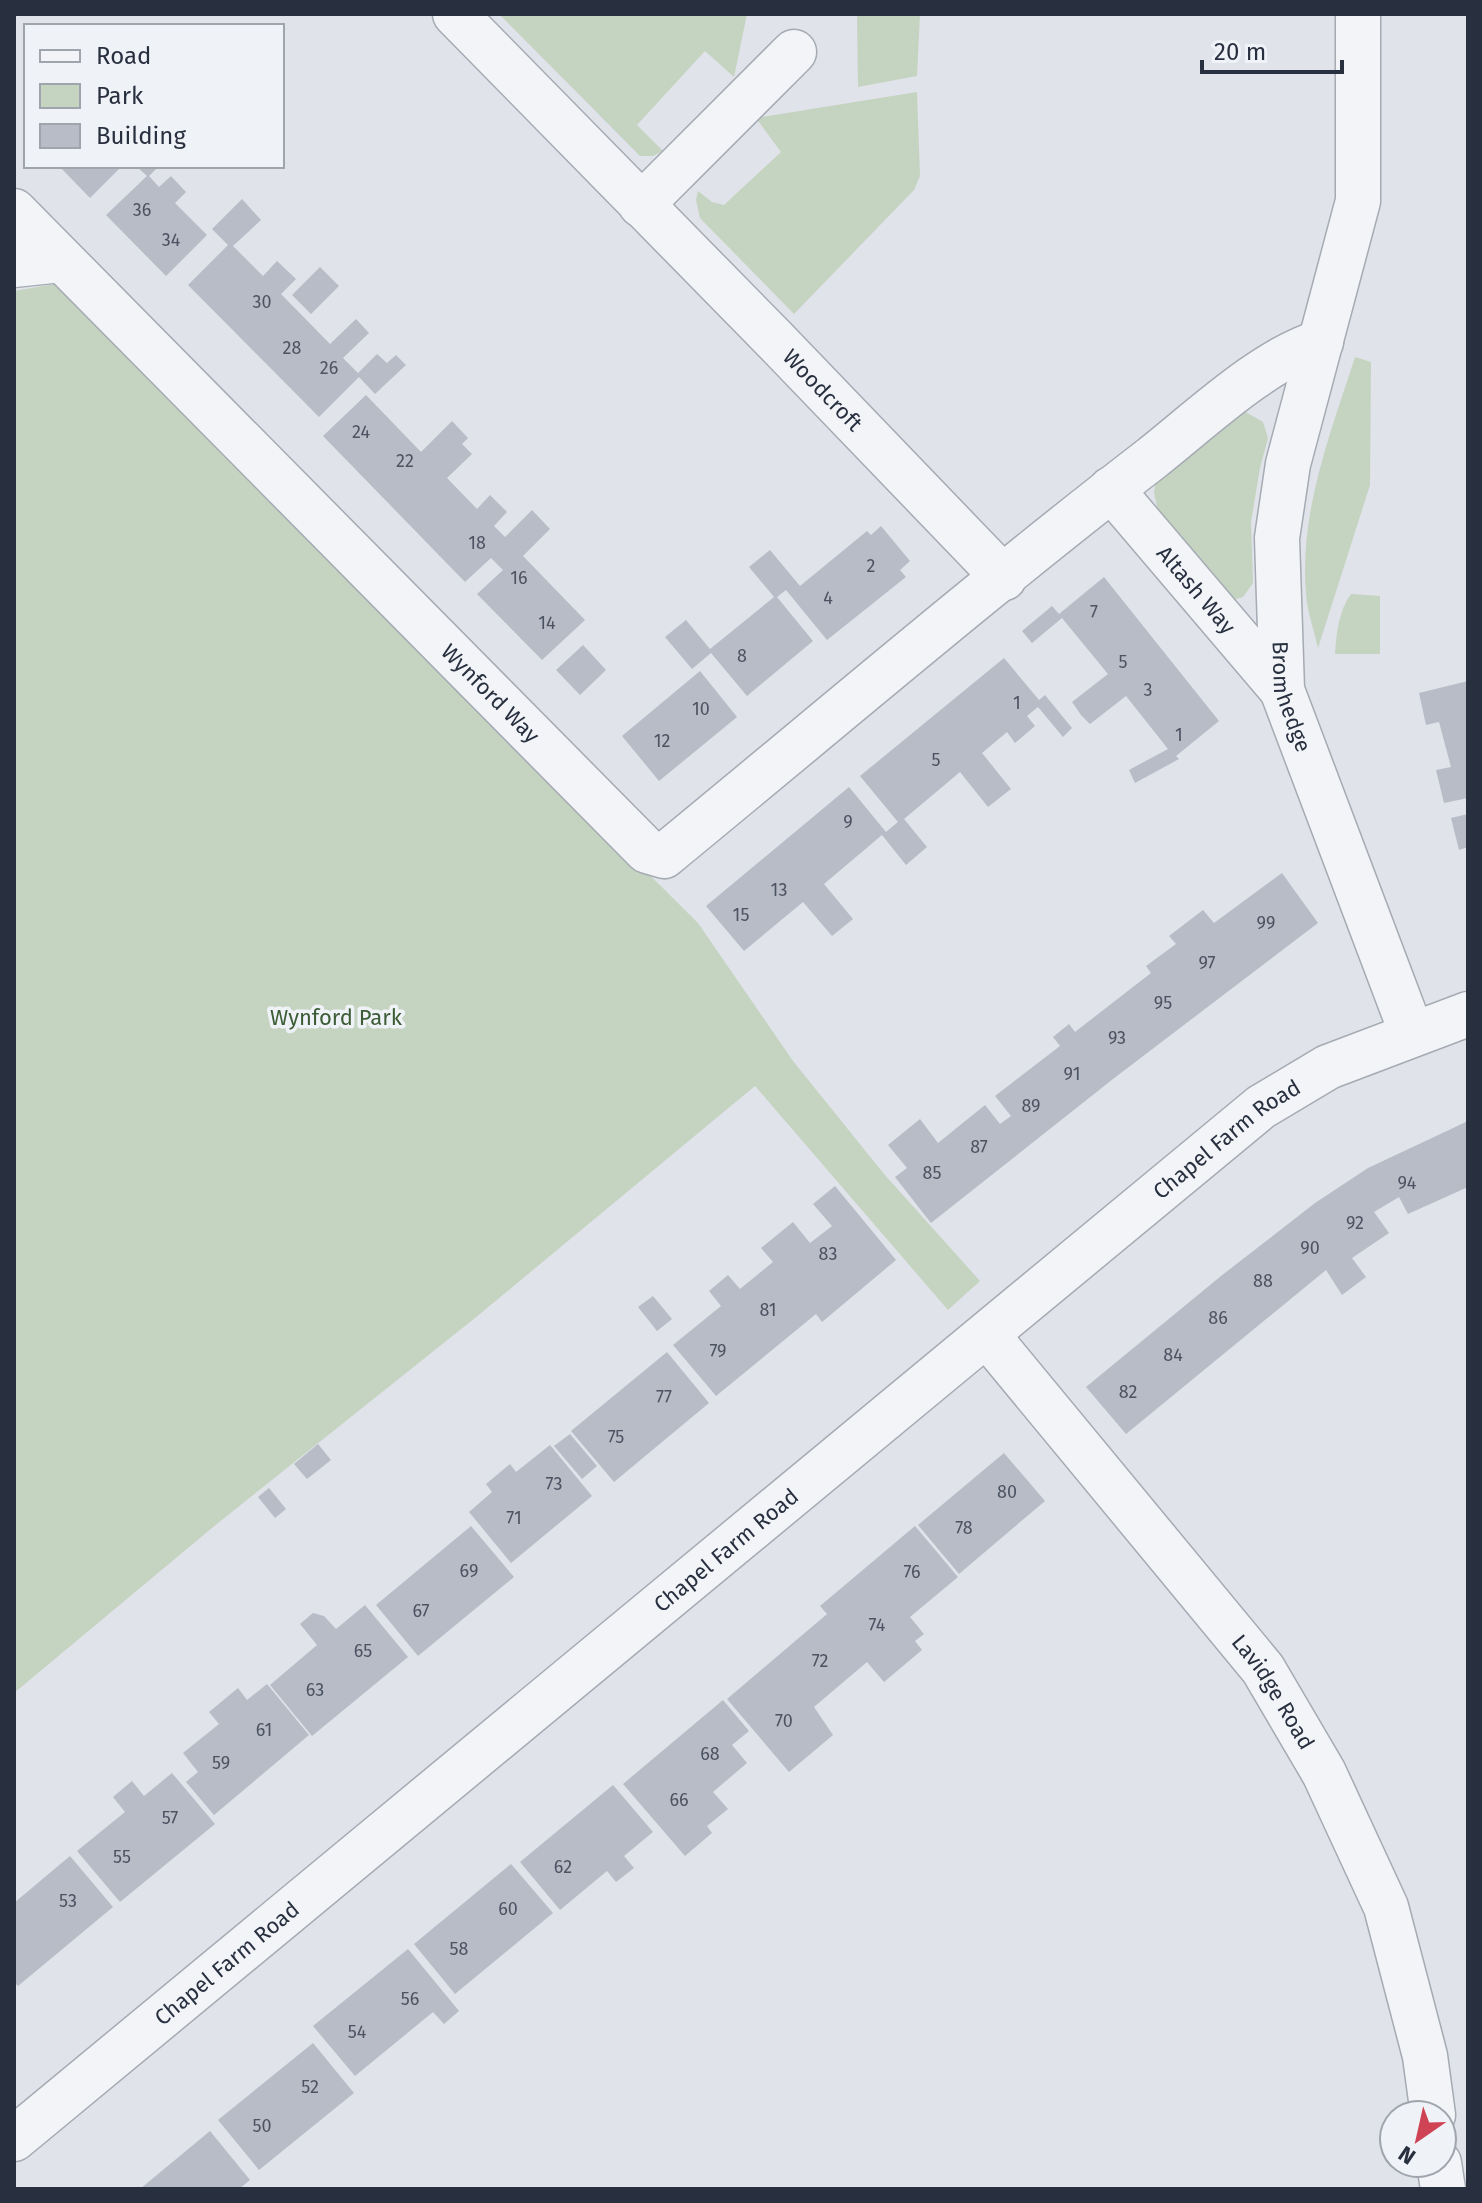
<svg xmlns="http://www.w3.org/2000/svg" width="1482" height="2203" viewBox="0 0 1482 2203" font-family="'Fira Sans',sans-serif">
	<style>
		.green { fill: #c5d3c1 }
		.building { fill: #b7bcc6 }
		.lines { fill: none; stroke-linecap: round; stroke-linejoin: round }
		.minor-casing { stroke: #a5aab3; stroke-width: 47 }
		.minor { stroke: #f2f4f7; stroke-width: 44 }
		.labels { text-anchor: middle; stroke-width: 7; stroke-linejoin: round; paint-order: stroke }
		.number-label { font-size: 18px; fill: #4c5362 }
		.street-label { font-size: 22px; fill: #283040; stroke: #eff2f6 }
		.park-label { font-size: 22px; fill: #3c5c35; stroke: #eff2f6 }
	</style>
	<rect width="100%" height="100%" fill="#e0e3e9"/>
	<g class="green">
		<polygon points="499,14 747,14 734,77 705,51 637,125 663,151 653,156 640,156"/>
		<polygon points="857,14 920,14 917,76 858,87"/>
		<polygon points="917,92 920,176 914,190 794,314 700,218 696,200 698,191 712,202 724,205 781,152 756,118"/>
		<polygon points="55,284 698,923 793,1061 884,1174 980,1281 948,1310 755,1086 475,1318 218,1523 14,1693 14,291"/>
		<path d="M1355,357L1371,362L1370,485L1318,648C1314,630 1307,611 1306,593C1299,512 1331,432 1355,357Z"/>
		<polygon points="1244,411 1263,422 1268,438 1260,468 1251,522 1253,583 1243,597 1229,601 1159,516 1154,493 1157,471"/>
		<path d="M1351,594L1380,596V654H1335C1336,634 1339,610 1351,594Z"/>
	</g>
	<g class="building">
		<polygon points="59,166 122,166 90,198"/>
		<polygon points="136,166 159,166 149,176 159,187 171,176 186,192 175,203 207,235 166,276 106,215 147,176"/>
		<polygon points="242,199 261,220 233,246 263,276 277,261 296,279 281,294 330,344 356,319 369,333 343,358 358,373 377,354 387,363 396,355 406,365 375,394 359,377 319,417 188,285 228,245 212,229"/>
		<polygon points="320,267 339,286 311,314 292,295"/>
		<polygon points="366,395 421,452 452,421 468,438 462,444 472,454 447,478 477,509 490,495 507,512 494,526 505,537 532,510 550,529 523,556 585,620 542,660 477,594 503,570 491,558 465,582 323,436"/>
		<polygon points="881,526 910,561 900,570 906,577 827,640 786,590 777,597 813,641 747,696 711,653 692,669 665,637 686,620 710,649 774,597 749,567 770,550 800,586 867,531 871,535"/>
		<polygon points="1104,577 1219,721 1176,756 1179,759 1135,783 1129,770 1168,749 1126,696 1090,724 1081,715 1072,702 1108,674 1062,618 1032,643 1022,631 1052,606 1059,614"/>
		<polygon points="583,645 606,670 580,695 556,670"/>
		<polygon points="1004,658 1039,700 1045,695 1072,728 1063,737 1038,707 1027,716 1035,726 1015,743 1007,732 982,753 1011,789 988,807 960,772 904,819 927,847 906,865 882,835 824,884 853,919 832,936 803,902 744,951 706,906 849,787 886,832 898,822 860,776"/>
		<polygon points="700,671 737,717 659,781 622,736"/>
		<polygon points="1468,681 1468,798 1444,803 1436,770 1451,767 1439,722 1426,725 1419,693"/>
		<polygon points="1468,814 1468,847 1459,850 1451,818"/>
		<polygon points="1282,873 1318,923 1113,1079 931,1223 895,1177 907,1168 888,1145 920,1119 938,1143 985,1105 1000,1124 1011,1116 995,1096 1060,1046 1053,1037 1069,1024 1075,1032 1151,973 1146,966 1176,944 1169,936 1203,910 1214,923"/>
		<polygon points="1468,1121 1468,1187 1408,1214 1399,1197 1374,1212 1389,1233 1352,1258 1366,1277 1342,1295 1326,1270 1126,1434 1086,1387 1221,1276 1315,1203 1368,1168"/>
		<polygon points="835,1186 896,1260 822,1322 816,1314 716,1396 673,1345 721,1306 709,1291 728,1275 740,1289 773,1262 761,1248 793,1222 810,1243 832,1226 813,1204"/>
		<polygon points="653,1296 672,1319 657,1331 638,1307"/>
		<polygon points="667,1352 709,1403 614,1482 571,1431"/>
		<polygon points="570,1434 597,1466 582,1479 554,1446"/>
		<polygon points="318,1444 331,1460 307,1479 294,1464"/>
		<polygon points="550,1445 592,1496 511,1563 469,1512 492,1492 486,1484 510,1464 516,1472"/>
		<polygon points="1004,1453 1045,1501 959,1574 918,1525"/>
		<polygon points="269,1488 286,1509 275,1518 258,1497"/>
		<polygon points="471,1526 514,1577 418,1656 376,1605"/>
		<polygon points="915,1526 958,1577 910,1617 924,1634 915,1641 922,1650 884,1682 867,1662 814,1707 833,1735 789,1772 727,1699 827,1614 820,1606"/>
		<polygon points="365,1605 408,1657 312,1736 270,1685 317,1645 300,1624 313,1613 324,1616 336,1629"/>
		<polygon points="267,1684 309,1735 214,1815 186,1782 198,1772 183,1753 219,1724 209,1712 238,1688 247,1700"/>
		<polygon points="723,1700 749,1731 732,1745 747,1763 713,1792 728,1809 707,1826 712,1833 685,1856 623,1784"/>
		<polygon points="172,1773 215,1824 120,1902 77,1851 125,1812 113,1797 132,1781 144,1796"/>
		<polygon points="613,1785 653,1832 624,1856 634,1868 616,1882 607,1871 560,1910 520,1862"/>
		<polygon points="70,1856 113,1907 18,1986 14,1982 14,1903"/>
		<polygon points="511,1864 553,1913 455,1994 414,1944"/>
		<polygon points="408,1949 459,2011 444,2024 433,2012 355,2076 313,2026"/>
		<polygon points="313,2043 354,2093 259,2170 218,2120"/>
		<polygon points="210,2131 250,2180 239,2189 140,2189"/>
	</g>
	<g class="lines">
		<defs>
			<g id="minor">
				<path id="s1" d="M455,14L776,341L1004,578"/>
				<path id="s2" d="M1358,14V201L1288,464L1277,538L1282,690L1412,1034"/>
				<polyline points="641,205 794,52"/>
				<path id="s3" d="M14,211L647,851L664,856C826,723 986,586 1152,458C1199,421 1264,359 1321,342"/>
				<polyline points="14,265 61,260"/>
				<path id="s4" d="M1111,489L1282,690"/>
				<path id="s5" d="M987,1335L1263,1669L1324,1773L1386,1907L1425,2056L1433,2115"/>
				<path id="s6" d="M14,2139L1261,1107L1328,1067L1468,1014"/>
				<polyline points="1439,2163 1443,2189"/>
			</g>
		</defs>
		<use href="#minor" class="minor-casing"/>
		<use href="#minor" class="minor"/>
	</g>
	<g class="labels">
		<g class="number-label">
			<text x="142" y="216">36</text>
			<text x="171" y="246">34</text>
			<text x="262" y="308">30</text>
			<text x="292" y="354">28</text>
			<text x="329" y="374">26</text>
			<text x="361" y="438">24</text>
			<text x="405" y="467">22</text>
			<text x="477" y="549">18</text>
			<text x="871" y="572">2</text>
			<text x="519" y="584">16</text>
			<text x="828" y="604">4</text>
			<text x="1094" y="618">7</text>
			<text x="547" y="629">14</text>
			<text x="742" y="662">8</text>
			<text x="1123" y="668">5</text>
			<text x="1148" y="696">3</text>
			<text x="1017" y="709">1</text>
			<text x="701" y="715">10</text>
			<text x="1179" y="741">1</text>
			<text x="662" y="747">12</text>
			<text x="936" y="766">5</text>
			<text x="848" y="828">9</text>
			<text x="779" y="896">13</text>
			<text x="741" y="921">15</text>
			<text x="1266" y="929">99</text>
			<text x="1207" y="969">97</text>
			<text x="1163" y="1009">95</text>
			<text x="1117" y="1044">93</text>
			<text x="1072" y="1080">91</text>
			<text x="1031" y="1112">89</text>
			<text x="979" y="1153">87</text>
			<text x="932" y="1179">85</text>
			<text x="1407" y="1189">94</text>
			<text x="1355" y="1229">92</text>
			<text x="1310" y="1254">90</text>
			<text x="828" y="1260">83</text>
			<text x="1263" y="1287">88</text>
			<text x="768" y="1316">81</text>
			<text x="1218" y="1324">86</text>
			<text x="718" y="1357">79</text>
			<text x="1173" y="1361">84</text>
			<text x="1128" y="1398">82</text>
			<text x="664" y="1403">77</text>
			<text x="616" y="1443">75</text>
			<text x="554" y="1490">73</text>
			<text x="1007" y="1498">80</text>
			<text x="514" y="1524">71</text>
			<text x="964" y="1534">78</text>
			<text x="469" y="1577">69</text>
			<text x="912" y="1578">76</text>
			<text x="421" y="1617">67</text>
			<text x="877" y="1631">74</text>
			<text x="363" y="1657">65</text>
			<text x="820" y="1667">72</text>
			<text x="315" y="1696">63</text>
			<text x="784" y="1727">70</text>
			<text x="264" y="1736">61</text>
			<text x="710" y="1760">68</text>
			<text x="221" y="1769">59</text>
			<text x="679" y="1806">66</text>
			<text x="170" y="1824">57</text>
			<text x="122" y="1863">55</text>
			<text x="563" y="1873">62</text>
			<text x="68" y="1907">53</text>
			<text x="508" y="1915">60</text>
			<text x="459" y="1955">58</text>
			<text x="410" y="2005">56</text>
			<text x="357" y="2038">54</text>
			<text x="310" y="2093">52</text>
			<text x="262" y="2132">50</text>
		</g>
		<g class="street-label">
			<text dy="8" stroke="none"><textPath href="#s1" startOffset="526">Woodcroft</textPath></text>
			<text dy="8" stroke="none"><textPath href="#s4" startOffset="132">Altash Way</textPath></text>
			<text dy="8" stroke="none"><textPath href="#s3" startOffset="678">Wynford Way</textPath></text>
			<text dy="8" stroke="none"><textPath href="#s2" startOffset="694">Bromhedge</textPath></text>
			<text dy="8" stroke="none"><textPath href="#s6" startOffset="1572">Chapel Farm Road</textPath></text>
			<text dy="8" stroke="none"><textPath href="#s6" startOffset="924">Chapel Farm Road</textPath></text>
			<text dy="8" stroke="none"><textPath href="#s5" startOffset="458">Lavidge Road</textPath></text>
			<text dy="8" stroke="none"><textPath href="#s6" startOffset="276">Chapel Farm Road</textPath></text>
		</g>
		<g class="park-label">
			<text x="336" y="1025">Wynford Park</text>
		</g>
	</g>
	<rect width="1482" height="2203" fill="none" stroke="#283040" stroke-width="32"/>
	<rect x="24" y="24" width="260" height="144" fill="#eff2f6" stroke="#9fa4ad" stroke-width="2"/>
	<rect x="40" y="50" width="40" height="12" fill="#f2f4f7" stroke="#9fa4ad" stroke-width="2"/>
	<text x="96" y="64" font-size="24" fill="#283040">Road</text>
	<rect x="40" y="84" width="40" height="24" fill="#c5d3c1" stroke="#9fa4ad" stroke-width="2"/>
	<text x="96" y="104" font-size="24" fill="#283040">Park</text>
	<rect x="40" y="124" width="40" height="24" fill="#b7bcc6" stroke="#9fa4ad" stroke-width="2"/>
	<text x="96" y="144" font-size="24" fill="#283040">Building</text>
	<g transform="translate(1418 2139) rotate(214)"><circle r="38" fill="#eff2f6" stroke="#9fa4ad" stroke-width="2"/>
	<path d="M0-6L14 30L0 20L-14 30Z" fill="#cf4455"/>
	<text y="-12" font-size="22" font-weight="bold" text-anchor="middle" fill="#283040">N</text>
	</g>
	<path d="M1202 60v12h140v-12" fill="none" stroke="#283040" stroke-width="4"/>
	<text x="1214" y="60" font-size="24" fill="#283040" stroke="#eff2f6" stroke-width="6" paint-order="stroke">20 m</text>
</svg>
